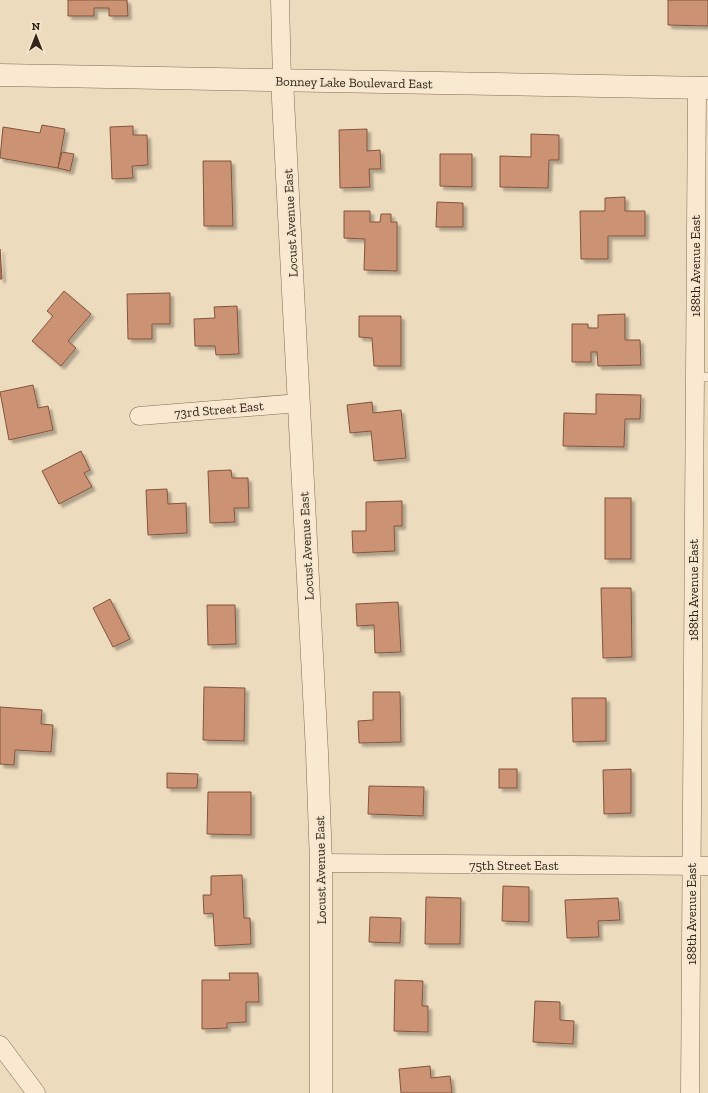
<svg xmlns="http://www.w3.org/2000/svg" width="708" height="1093" viewBox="0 0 708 1093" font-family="'Zilla Slab',serif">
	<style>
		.building { fill: #cb9273; stroke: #83543d; filter: url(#shadow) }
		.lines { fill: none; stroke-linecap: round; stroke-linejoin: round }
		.service-casing { stroke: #846c57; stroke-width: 10 }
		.minor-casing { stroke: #846c57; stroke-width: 19 }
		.tertiary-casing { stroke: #846c57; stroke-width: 23 }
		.service { stroke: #f8e9d0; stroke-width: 9 }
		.minor { stroke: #f8e9d0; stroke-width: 18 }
		.tertiary { stroke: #f8e9d0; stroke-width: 22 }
		.labels { text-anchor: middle; stroke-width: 3.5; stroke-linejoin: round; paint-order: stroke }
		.street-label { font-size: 13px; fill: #34251b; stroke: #f5e6cd }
	</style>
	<defs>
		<filter id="shadow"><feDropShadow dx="3.5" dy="3.5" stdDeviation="1" flood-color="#0004"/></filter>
	</defs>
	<rect width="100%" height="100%" fill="#eddbbd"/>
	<g class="building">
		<polygon points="68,0 127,0 128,16 109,16 109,8 94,8 94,16 68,16"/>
		<polygon points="668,0 708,0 708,26 668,25"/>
		<polygon points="42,125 65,129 58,168 0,158 3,127 40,133"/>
		<polygon points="133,126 133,135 147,135 148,165 132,166 133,178 112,179 110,127"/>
		<polygon points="367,129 367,151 380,150 381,169 369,169 370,187 340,188 339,130"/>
		<polygon points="531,134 559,135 559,160 549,160 548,188 500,187 500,156 531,157"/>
		<polygon points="62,152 74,154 70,171 58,168"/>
		<polygon points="440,154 472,154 472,187 440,186"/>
		<polygon points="203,161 231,161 233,226 204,226"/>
		<polygon points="625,197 625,211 645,211 645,236 608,236 608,259 581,259 580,211 605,211 605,198"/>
		<polygon points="437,202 463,203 463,227 436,227"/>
		<polygon points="344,211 370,211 370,222 380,222 381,214 391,214 391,222 397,222 397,271 364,270 365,239 344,238"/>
		<polygon points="0,249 2,279 0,279"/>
		<polygon points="64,291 91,314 68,341 76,348 61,366 32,341 53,316 47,311"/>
		<polygon points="170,293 170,324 152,324 152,339 128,339 127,294"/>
		<polygon points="237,306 239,354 216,355 215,346 195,346 194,319 215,318 214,307"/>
		<polygon points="625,314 625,340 640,340 641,365 598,366 597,352 591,352 591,362 572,362 572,324 588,324 588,328 598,328 598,315"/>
		<polygon points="359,316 401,316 401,366 374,366 372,338 359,337"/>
		<polygon points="33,385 38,408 48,406 53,430 9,440 0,392"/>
		<polygon points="596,394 641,395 640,419 625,419 624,447 563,446 564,413 596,414"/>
		<polygon points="372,402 373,413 401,410 406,458 374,461 371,431 350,433 347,405"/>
		<polygon points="81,451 90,470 84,473 92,487 59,504 42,471"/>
		<polygon points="231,470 232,478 248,478 249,508 234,508 235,522 210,523 208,471"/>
		<polygon points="167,489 168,504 186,503 187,533 148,535 146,490"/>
		<rect x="605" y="498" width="26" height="61"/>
		<polygon points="402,501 402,526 394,526 395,551 353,553 352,531 366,531 366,502"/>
		<polygon points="601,588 631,588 632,657 603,658"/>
		<polygon points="110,599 130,639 113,647 93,608"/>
		<polygon points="398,602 401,652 375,653 374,625 357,626 356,604"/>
		<polygon points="207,605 235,605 236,644 208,645"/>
		<polygon points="204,687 245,688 244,741 203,740"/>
		<polygon points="373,692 400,692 401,742 359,743 358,721 373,720"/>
		<polygon points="572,698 606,698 606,741 573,742"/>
		<polygon points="0,707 42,710 41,724 53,725 51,752 15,750 14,765 0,764"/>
		<rect x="499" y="769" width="18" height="19"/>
		<polygon points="631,769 631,813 604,814 603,770"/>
		<polygon points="167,773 198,774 197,788 167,788"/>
		<polygon points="369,786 424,787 423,816 368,814"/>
		<polygon points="208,792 251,792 251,835 207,834"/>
		<polygon points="242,875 244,918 250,918 251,944 215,946 213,913 204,914 203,895 211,895 211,876"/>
		<polygon points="503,886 529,887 529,922 502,921"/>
		<polygon points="426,897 461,898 460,944 425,944"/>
		<polygon points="618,898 620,920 598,921 599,937 567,938 565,900"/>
		<polygon points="370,917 401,918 400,943 369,942"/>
		<polygon points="229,973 258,973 259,1002 246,1002 246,1022 227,1023 227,1028 202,1029 202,980 230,980"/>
		<polygon points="395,980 423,981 422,1006 428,1006 428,1032 394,1031"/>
		<polygon points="535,1001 560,1002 560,1020 574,1021 573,1044 533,1042"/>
		<polygon points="430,1066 431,1078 450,1076 452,1093 401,1093 399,1069"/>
	</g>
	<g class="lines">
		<defs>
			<polyline id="service" points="695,377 708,377"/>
			<g id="minor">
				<polyline points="280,0 282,80"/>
				<polyline points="139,416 299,403"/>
				<polyline points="321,863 708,866"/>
				<polyline points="0,1045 36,1093"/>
				<polyline points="690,1093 697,88"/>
			</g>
			<g id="tertiary">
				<polyline points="0,75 708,88"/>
				<polyline points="282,80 317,752 321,863 321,1093"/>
			</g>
		</defs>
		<use href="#service" class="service-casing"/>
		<use href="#minor" class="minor-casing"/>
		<use href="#tertiary" class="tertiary-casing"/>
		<use href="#service" class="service"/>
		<use href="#minor" class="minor"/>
		<use href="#tertiary" class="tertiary"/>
	</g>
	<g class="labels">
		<g class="street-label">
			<text transform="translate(354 82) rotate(1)" y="5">Bonney Lake Boulevard East</text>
			<text transform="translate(290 223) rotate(-93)" y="5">Locust Avenue East</text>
			<text transform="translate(695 266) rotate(-90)" y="5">188th Avenue East</text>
			<text transform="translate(219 409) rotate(-5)" y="5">73rd Street East</text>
			<text transform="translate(306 546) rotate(-93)" y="5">Locust Avenue East</text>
			<text transform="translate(693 590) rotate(-90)" y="5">188th Avenue East</text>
			<text x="514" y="870">75th Street East</text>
			<text transform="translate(320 870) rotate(-91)" y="5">Locust Avenue East</text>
			<text transform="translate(691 914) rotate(-90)" y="5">188th Avenue East</text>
		</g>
	</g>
	<g transform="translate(36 36)" stroke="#f5e6cd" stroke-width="3" paint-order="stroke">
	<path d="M0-3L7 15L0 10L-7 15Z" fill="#34251b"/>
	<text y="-6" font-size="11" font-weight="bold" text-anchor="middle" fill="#34251b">N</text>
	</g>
</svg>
